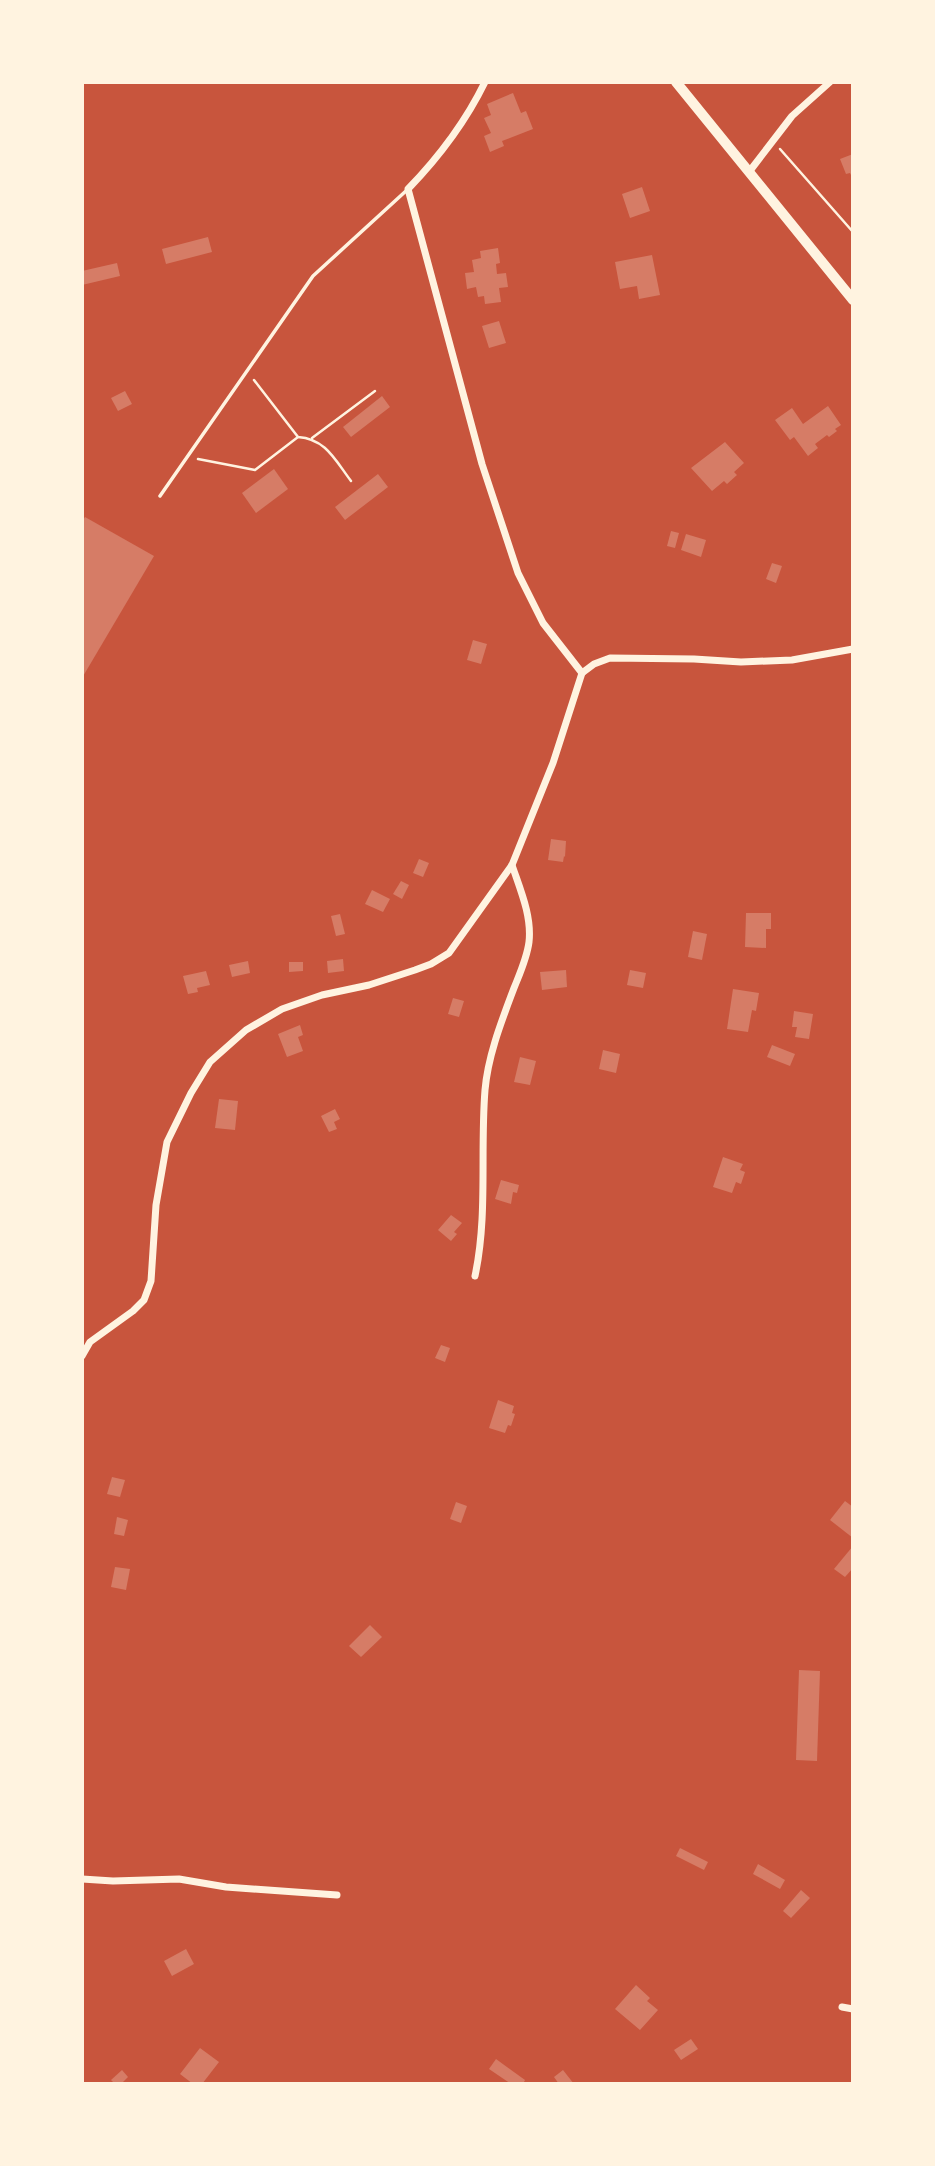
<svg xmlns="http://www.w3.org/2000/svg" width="935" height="2166" viewBox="0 0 935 2166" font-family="Quicksand,sans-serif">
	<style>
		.building { fill: #d67c66 }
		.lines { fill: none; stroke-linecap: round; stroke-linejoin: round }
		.path { stroke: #fff3e0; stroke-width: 2.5 }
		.service { stroke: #fff3e0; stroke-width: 3.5 }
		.minor { stroke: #fff3e0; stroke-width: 7 }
		.primary { stroke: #fff3e0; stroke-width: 10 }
	</style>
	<rect width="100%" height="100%" fill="#c8553d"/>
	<g class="building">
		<polygon points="513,93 521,113 526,111 533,129 502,141 504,146 490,152 484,136 491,133 484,118 491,115 487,104"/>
		<polygon points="853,154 853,179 850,173 846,174 840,159"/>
		<polygon points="642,187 650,211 630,218 622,194"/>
		<polygon points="208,237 212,252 166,264 162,249"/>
		<polygon points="498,248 500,263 496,264 497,274 506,273 508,287 499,288 501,302 485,304 484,296 478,297 476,287 467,289 465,273 474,272 472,260 481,258 480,251"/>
		<polygon points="652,255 660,295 639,299 637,286 620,289 615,262"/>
		<polygon points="117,263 120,276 82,285 82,271"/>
		<polygon points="499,321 506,343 489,348 482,326"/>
		<polygon points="125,391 132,404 118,411 111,398"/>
		<polygon points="382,396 390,407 351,437 343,427"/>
		<polygon points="828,406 841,425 835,429 837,431 829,437 827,435 815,444 818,448 808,456 794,437 790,440 775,420 792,408 803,424"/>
		<polygon points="725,442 744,463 734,472 737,475 727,484 724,481 712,491 691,468"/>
		<polygon points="274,469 288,489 256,513 242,493"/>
		<polygon points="378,474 388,487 345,520 335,507"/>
		<polygon points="85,517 154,556 82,678 82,522"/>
		<polygon points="671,531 679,533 675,548 667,546"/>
		<polygon points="686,534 706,540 701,557 681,550"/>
		<polygon points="772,563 782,566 776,583 766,579"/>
		<polygon points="473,640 487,644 481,664 467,660"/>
		<polygon points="551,839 566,841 565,857 564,856 563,862 548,860"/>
		<polygon points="419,859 429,863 423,877 413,873"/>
		<polygon points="401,881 409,885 402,899 393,894"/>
		<polygon points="372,890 390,899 383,912 365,904"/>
		<polygon points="746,913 771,913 771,929 766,929 766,948 745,947"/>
		<polygon points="340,914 345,934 336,936 331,916"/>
		<polygon points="693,931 707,934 702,960 688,957"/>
		<polygon points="343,959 344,971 328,973 327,961"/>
		<polygon points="248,961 250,973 232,977 229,965"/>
		<polygon points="289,962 303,962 303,971 289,972"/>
		<polygon points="566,970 567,987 542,990 540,972"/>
		<polygon points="630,970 646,973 643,988 627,985"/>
		<polygon points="206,971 210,985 197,988 198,992 188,994 183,976"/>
		<polygon points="733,989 759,993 756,1011 752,1010 748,1032 727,1029"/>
		<polygon points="453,998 464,1001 459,1017 448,1014"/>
		<polygon points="794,1011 813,1014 809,1039 795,1037 797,1027 792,1027"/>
		<polygon points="300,1025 303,1035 298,1037 303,1051 287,1057 278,1034"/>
		<polygon points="772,1045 795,1054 790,1066 767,1057"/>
		<polygon points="603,1050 620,1054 616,1073 599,1069"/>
		<polygon points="520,1057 536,1061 530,1085 514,1082"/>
		<polygon points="219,1099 238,1101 235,1130 215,1128"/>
		<polygon points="335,1109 340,1119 334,1122 337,1129 329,1132 321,1116"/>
		<polygon points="723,1157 743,1164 740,1170 745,1172 741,1184 736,1182 732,1193 713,1187"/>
		<polygon points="501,1180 519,1185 517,1193 513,1192 511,1204 495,1199"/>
		<polygon points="451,1215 462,1223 454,1232 457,1234 451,1241 438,1230"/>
		<polygon points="441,1345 450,1348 445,1362 435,1358"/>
		<polygon points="498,1400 514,1406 512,1413 515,1414 511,1426 508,1425 505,1433 489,1428"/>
		<polygon points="112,1477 125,1480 120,1497 107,1494"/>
		<polygon points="845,1501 853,1507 853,1538 830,1520"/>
		<polygon points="456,1502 467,1506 461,1523 450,1519"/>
		<polygon points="117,1517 128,1520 124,1536 114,1534"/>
		<polygon points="853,1546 853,1568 845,1577 834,1569"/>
		<polygon points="115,1567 130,1569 126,1590 111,1587"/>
		<polygon points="370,1625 382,1637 361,1657 349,1646"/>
		<polygon points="799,1670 820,1671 817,1761 796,1760"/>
		<polygon points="680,1848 708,1862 704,1870 676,1856"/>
		<polygon points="758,1864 785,1880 780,1889 753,1874"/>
		<polygon points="801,1890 810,1898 791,1918 783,1911"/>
		<polygon points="186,1949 194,1964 172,1976 164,1961"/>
		<polygon points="636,1985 650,1998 647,2001 658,2010 640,2030 615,2009"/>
		<polygon points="691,2039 698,2049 681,2060 674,2050"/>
		<polygon points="200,2048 219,2062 202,2084 193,2084 180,2074"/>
		<polygon points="496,2059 525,2080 523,2084 511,2084 489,2069"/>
		<polygon points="122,2070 128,2077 121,2084 115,2084 111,2080"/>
		<polygon points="563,2070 574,2084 559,2084 554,2077"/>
	</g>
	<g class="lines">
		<g class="path">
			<polyline points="780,149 853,232"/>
			<path d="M254,380L298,437C326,439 335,460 351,481"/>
			<polyline points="312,438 375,391"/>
			<polyline points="198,459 255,470 298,437"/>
		</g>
		<polyline class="service" points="160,496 313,276 407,190"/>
		<g class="minor">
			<path d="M485,82C465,123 440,156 408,189L482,464L518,573L543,623L582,673"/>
			<polyline points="749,172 792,116 830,82"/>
			<path d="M475,1276C488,1215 480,1153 485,1090C488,1055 502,1020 514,988C520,973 527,958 529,942C532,916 520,889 512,865"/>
			<polyline points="82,1356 90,1342 133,1311 144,1300 151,1281 156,1205 167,1142 191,1093 210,1062 246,1030 282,1009 322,995 369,985 415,970 431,964 449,953 512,865 553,763 582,673 594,664 610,658 694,659 741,662 792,660 853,649"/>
			<polyline points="82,1879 113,1881 179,1879 226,1887 337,1895"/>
			<polyline points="842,2007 853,2009"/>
		</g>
		<polyline class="primary" points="676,82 853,300"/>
	</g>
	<rect width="935" height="2166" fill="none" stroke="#fff3e0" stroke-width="168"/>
</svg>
